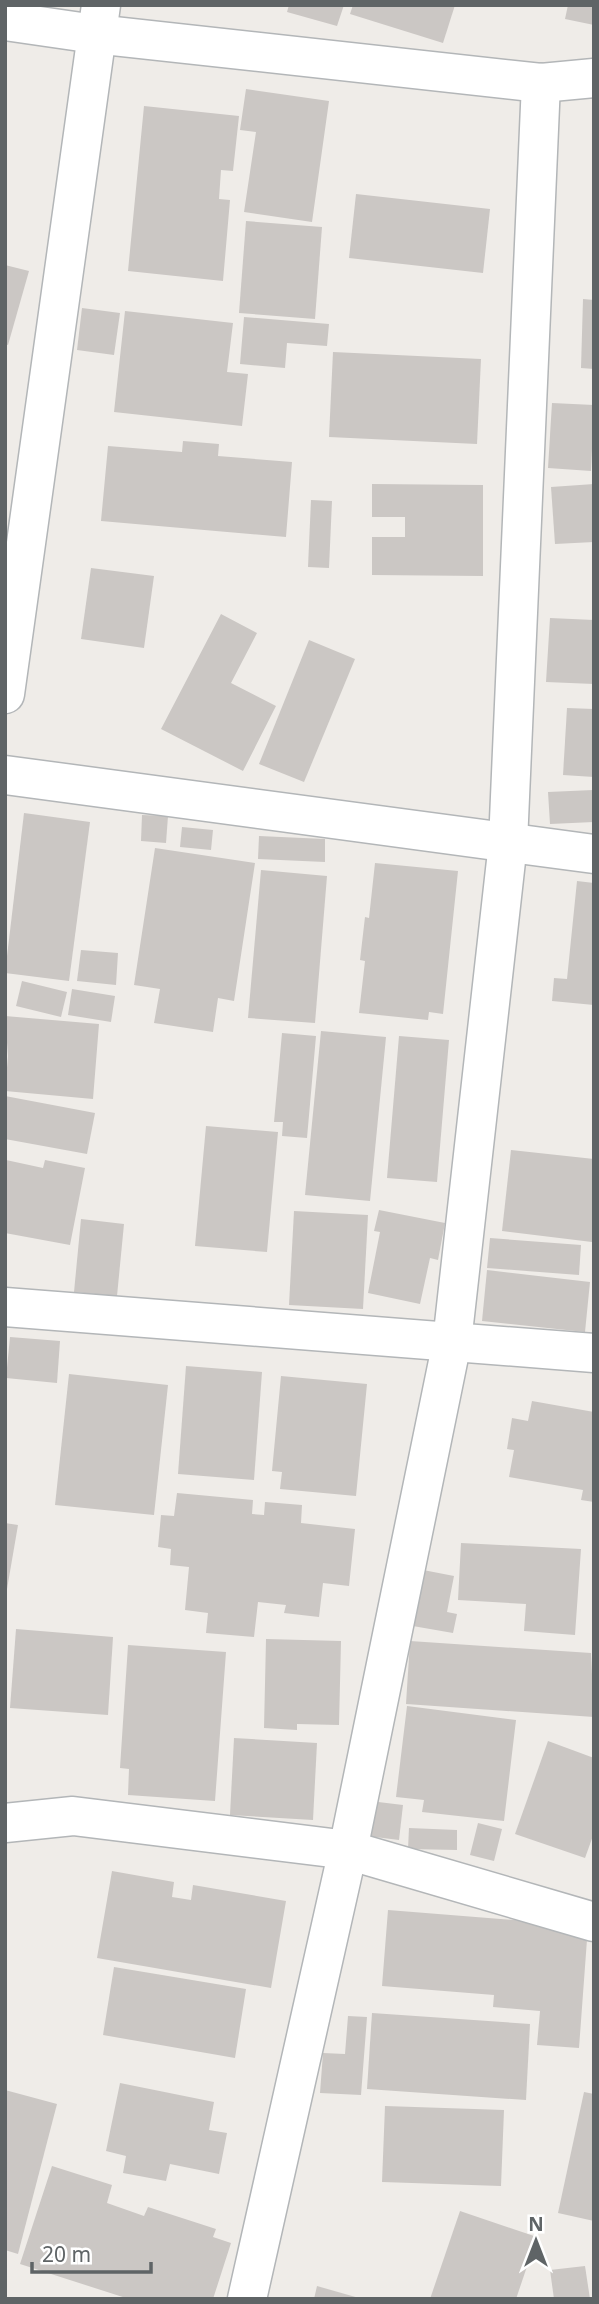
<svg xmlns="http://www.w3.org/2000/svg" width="599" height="2304" viewBox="0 0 599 2304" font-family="'Noto Sans',sans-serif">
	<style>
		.building { fill: #cbc7c4 }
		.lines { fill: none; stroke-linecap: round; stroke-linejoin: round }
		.street-casing { stroke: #b3b6b8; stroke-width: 41 }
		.street { stroke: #fff; stroke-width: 38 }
	</style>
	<rect width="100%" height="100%" fill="#efece8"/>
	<g class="building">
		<polygon points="289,5 344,5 337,26 287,12"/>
		<polygon points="353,5 455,5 443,43 350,14"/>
		<polygon points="568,5 594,5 594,25 565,19"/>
		<polygon points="246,89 329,101 312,222 244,212 256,132 240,130"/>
		<polygon points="144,106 239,116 233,171 221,170 219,199 230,200 223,281 128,271"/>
		<polygon points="356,194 490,209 483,273 349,258"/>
		<polygon points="246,221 322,227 315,319 239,313"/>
		<polygon points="5,265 29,271 8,345 5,344"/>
		<polygon points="583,299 594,300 594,369 581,368"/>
		<polygon points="82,308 120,313 114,355 77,350"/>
		<polygon points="125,311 233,323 227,372 248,374 242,426 114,412"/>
		<polygon points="244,317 329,324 327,346 287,343 285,368 240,364"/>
		<polygon points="333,352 481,359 477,444 329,437"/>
		<polygon points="552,403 594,405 591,471 548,468"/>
		<polygon points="183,441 219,444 218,456 292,462 286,537 101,521 108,446 182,452"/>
		<polygon points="372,484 483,485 483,576 372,575 372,537 405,537 405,517 372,517"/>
		<polygon points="594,484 594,542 555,544 551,487"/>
		<polygon points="311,500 332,501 329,568 308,567"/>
		<polygon points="91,568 154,576 144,648 81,639"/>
		<polygon points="221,614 257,633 231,683 276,706 243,771 161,729"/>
		<polygon points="550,618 594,620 594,684 546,682"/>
		<polygon points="309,640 355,659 304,782 259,764"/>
		<polygon points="567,708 594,709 594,777 563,775"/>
		<polygon points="593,790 594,822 550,824 548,792"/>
		<polygon points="24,813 90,822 69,981 5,973"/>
		<polygon points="142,815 168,816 166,843 141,841"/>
		<polygon points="182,827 213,830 211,850 180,847"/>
		<polygon points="259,836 325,839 325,862 258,859"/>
		<polygon points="155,848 255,863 234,1001 218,998 213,1032 154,1023 160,989 134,985"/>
		<polygon points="375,863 458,871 443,1014 429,1012 428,1020 359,1013 365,961 360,960 365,917 369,918"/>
		<polygon points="261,870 327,876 315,1023 248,1018"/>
		<polygon points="577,881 594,883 594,1005 552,1001 554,978 567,979"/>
		<polygon points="81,950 118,953 116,985 77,981"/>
		<polygon points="22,981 67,992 61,1017 16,1006"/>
		<polygon points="72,989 115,996 111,1022 68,1015"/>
		<polygon points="5,1016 99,1024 93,1099 5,1091 8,1056"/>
		<polygon points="321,1031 386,1037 370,1201 305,1195"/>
		<polygon points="282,1033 316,1036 307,1138 282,1136 283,1122 274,1122"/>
		<polygon points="399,1036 449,1040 437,1182 387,1178"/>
		<polygon points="5,1096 95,1113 87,1154 5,1139"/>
		<polygon points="206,1126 278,1132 267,1252 195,1246"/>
		<polygon points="511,1150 594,1159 592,1242 502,1231"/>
		<polygon points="6,1160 43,1168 45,1160 85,1168 70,1245 5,1233"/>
		<polygon points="379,1210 445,1223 438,1260 430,1258 420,1304 368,1293 380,1232 374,1231"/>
		<polygon points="294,1211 368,1215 363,1309 289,1305"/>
		<polygon points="81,1219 124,1224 117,1296 74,1292"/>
		<polygon points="490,1238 581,1245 579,1275 487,1268"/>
		<polygon points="487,1270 590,1282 585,1332 482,1321"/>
		<polygon points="10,1337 60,1341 57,1383 6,1378"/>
		<polygon points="186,1366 262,1372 254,1480 178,1474"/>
		<polygon points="69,1374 168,1385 154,1515 55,1505"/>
		<polygon points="281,1376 367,1384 356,1496 280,1489 282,1472 272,1471"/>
		<polygon points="532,1401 594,1412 594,1502 581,1500 583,1490 509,1477 514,1450 507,1449 512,1418 528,1421"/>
		<polygon points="177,1493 253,1500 252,1514 264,1515 265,1502 302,1505 301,1523 355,1529 349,1586 323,1583 319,1617 284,1613 286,1605 258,1602 254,1637 206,1633 208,1613 185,1610 189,1567 170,1565 171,1549 158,1547 161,1515 174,1516"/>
		<polygon points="5,1523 18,1525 7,1589 5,1589"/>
		<polygon points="461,1543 581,1549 575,1635 524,1631 526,1604 458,1600"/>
		<polygon points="418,1569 454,1576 447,1612 457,1614 453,1633 407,1625"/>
		<polygon points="16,1629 113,1637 108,1715 10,1708"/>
		<polygon points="266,1639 341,1641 339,1725 297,1724 297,1730 264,1728"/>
		<polygon points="410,1641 591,1653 594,1717 406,1704"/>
		<polygon points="128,1645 226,1652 215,1801 128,1795 129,1769 120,1768"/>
		<polygon points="407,1706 516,1720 504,1821 422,1812 424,1800 396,1797"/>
		<polygon points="234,1738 317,1743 313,1820 230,1815"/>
		<polygon points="548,1741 594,1758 594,1833 585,1858 515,1834"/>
		<polygon points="370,1801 403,1805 399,1840 367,1836"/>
		<polygon points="478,1823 502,1829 494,1861 470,1855"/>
		<polygon points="409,1828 457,1830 457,1850 408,1849"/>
		<polygon points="112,1871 174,1882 172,1897 191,1900 193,1885 286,1901 271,1988 97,1958"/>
		<polygon points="388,1910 588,1926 579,2048 537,2045 540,2011 493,2007 494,1995 382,1986"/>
		<polygon points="114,1967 246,1989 235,2058 103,2035"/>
		<polygon points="372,2013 530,2024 526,2100 367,2089"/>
		<polygon points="348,2016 367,2017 361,2095 320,2093 323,2053 345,2054"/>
		<polygon points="120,2083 214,2102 209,2130 227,2133 219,2174 170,2164 166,2181 123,2173 126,2156 106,2151"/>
		<polygon points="5,2090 57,2104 18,2254 5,2250"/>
		<polygon points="584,2092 594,2094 594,2221 558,2213"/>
		<polygon points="385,2106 504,2110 501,2186 382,2182"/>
		<polygon points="52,2166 112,2185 107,2203 144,2216 148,2207 216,2229 213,2237 231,2243 213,2299 129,2299 20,2264"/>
		<polygon points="460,2211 537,2237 516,2299 430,2299"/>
		<polygon points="585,2266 590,2299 554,2299 550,2270"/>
		<polygon points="317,2286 359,2298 359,2299 314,2299"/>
	</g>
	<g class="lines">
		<defs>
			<g id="street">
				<polyline points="5,21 95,34 541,83 594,78"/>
				<polyline points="5,694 101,5"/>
				<polyline points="5,775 594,854"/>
				<polyline points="5,1307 594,1353"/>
				<polyline points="5,1823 73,1816 348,1850 594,1922"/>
				<polyline points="247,2299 348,1850 452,1342 508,843 541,83"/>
			</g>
		</defs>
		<use href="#street" class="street-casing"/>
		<use href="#street" class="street"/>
	</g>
	<rect width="599" height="2304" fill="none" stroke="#5f6466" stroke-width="14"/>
	<g transform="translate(536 2241)" stroke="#ffffff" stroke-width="5" paint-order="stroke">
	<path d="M0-5L12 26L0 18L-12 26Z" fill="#5f6466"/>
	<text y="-10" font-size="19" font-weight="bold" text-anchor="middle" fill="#5f6466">N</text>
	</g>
	<path d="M32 2262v10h119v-10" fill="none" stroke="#5f6466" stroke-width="3.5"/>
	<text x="42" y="2262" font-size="21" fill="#5f6466" stroke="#ffffff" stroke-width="5" paint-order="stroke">20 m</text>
</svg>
